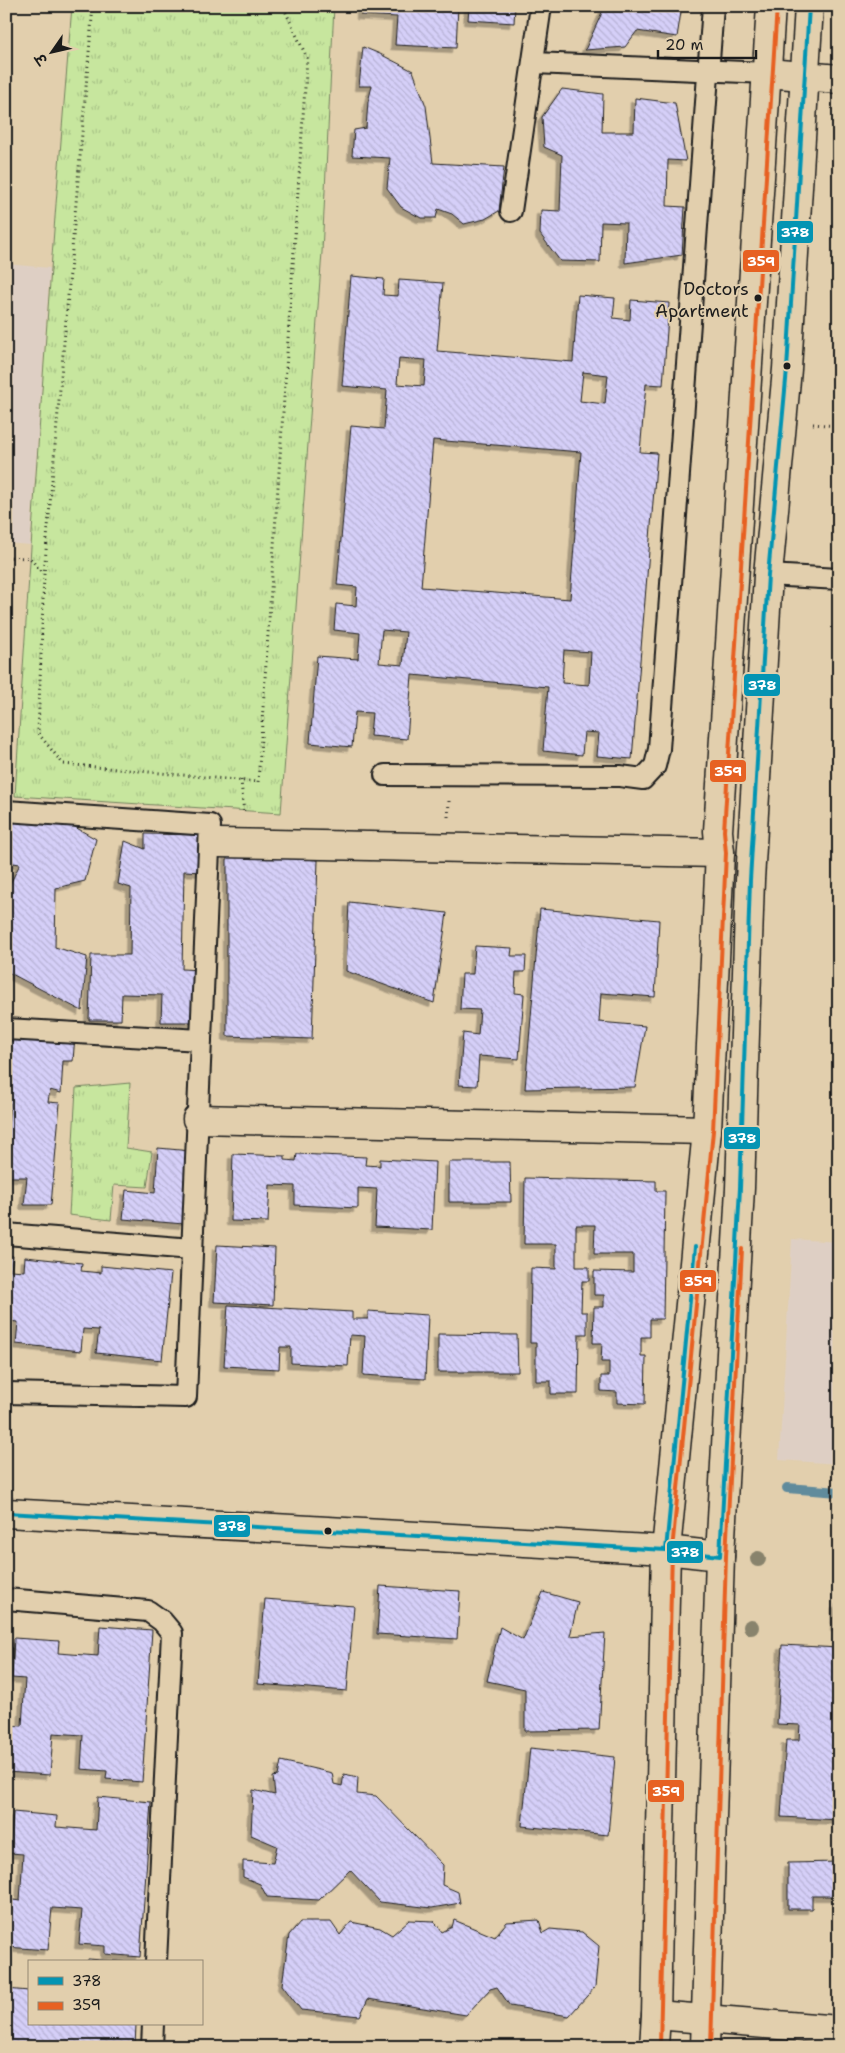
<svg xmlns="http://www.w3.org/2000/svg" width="845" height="2053" viewBox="0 0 845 2053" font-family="'Shantell Sans','Playpen Sans Deva',sans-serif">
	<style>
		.built { fill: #decfc4 }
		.park { fill: url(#park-tufts); stroke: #72815d }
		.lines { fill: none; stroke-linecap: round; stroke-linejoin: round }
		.stream { stroke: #618b9c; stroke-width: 10 }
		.building { fill: url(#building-back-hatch); stroke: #1c1c1c; fill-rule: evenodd; filter: url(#shadow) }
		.service-casing { stroke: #1c1c1c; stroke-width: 24 }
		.minor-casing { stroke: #1c1c1c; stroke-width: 31 }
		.tertiary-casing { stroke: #1c1c1c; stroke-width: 31 }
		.path { stroke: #1c1c1c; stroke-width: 3; stroke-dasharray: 1 4; stroke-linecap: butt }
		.service { stroke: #e2cfad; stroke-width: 20 }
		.minor { stroke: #e2cfad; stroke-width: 28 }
		.tertiary { stroke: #e2cfad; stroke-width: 28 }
		.bus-1-casing { stroke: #e2cfad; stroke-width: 8 }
		.bus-2-casing { stroke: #e2cfad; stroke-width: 8 }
		.bus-1 { stroke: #0494b3; stroke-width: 4 }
		.bus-2 { stroke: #e76122; stroke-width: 4 }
		.tree { fill: #88836c }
		.bus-dot { fill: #1c1c1c; stroke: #e2cfad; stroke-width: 2 }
		.labels { text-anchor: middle; stroke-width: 4; stroke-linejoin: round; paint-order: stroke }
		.bus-label { font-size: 18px; fill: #1c1c1c; stroke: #e2cfad; text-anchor: end }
		.line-badge { stroke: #e2cfad; stroke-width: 2 }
		.badge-label { font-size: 14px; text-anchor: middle; font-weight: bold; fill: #fff }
	</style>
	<defs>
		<pattern id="park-tufts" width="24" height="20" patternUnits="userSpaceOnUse" patternTransform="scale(1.25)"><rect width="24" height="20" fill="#c7e69e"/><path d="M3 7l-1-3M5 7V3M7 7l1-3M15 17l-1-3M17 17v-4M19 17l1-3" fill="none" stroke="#aac588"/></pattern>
		<pattern id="building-back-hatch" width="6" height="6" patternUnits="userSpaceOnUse" patternTransform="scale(1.25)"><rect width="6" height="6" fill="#d5cff8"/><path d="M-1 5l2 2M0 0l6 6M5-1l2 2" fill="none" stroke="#b6b1d4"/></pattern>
		<filter id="shadow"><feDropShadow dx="-4.5" dy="4.5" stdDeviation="0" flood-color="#0004"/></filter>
	</defs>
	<rect width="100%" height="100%" fill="#e2cfad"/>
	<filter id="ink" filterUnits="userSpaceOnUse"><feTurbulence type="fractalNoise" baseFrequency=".02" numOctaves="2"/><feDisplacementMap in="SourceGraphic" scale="10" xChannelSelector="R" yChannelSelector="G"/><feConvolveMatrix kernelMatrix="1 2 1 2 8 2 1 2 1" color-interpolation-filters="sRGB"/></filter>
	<g filter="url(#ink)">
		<g class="built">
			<polygon points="6,264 50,268 30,545 6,543"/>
			<polygon points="792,1239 839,1242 839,1464 779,1460"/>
		</g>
		<g class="park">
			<path d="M72,6H334L322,252L281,813L15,796C31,532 50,269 72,6Z"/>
			<polygon points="130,1083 126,1148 152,1152 147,1187 114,1185 111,1220 69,1215 76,1088"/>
		</g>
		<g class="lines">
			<polyline class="stream" points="787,1488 839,1492"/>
		</g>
		<g class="building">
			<polygon points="361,6 458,6 456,48 395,45 397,17 361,15"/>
			<polygon points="469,6 515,6 514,23 468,20"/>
			<polygon points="605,6 682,6 677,37 637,31 625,47 585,50"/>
			<polygon points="363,47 380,54 413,71 426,106 433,163 504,167 499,211 485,219 464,224 452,214 438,209 436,218 421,218 401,207 387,188 390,158 352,156 354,130 366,128 368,102 372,86 359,86"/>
			<polygon points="562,89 603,94 602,132 634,132 635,98 675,103 686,161 668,160 667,206 685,207 682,255 625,263 626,223 601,222 600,262 560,261 540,234 541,210 560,211 562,155 544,147 542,117"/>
			<path d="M351,276L384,279L383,295L398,296L399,280L443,283L437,351L573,362L578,295L615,298L613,318L630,320L631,300L669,303L663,385L646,384L640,452L657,453L632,759L597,756L599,733L584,732L582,755L543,751L548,687L412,675L407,739L370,736L372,713L355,712L352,747L310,743L317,656L358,659L360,633L334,630L336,604L356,606L357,587L337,585L351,426L384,429L387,390L342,386ZM399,358L426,360L424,386L397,384ZM583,372L608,375L605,404L580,401ZM433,440L581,452L570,599L421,587ZM382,630L406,632L403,665L379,663ZM564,650L591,652L589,685L562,683Z"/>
			<polygon points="6,817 59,818 96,839 85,881 56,888 55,947 87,957 82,1011 6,971 6,892 20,864 6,862"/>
			<polygon points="145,834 204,835 203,872 184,871 182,969 201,970 200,1022 161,1022 162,995 122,994 121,1020 89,1020 91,955 130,955 131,888 118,884 125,841 145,849"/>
			<polygon points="227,854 318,860 312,1039 227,1036"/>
			<polygon points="349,902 447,913 434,1003 346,971"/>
			<polygon points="540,909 659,920 655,997 601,993 599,1022 645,1026 635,1087 525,1089"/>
			<polygon points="475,946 512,948 511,956 526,956 525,972 516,972 515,993 524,994 519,1059 479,1056 477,1086 459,1085 463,1033 478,1035 480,1010 460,1009 462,974 473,974"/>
			<polygon points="18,1030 75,1035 73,1061 63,1061 61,1093 50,1090 48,1102 60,1103 51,1205 24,1205 27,1177 10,1177 6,1192 6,1154 10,1103 6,1102 6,1040 13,1041"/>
			<polygon points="158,1148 191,1151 184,1224 123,1219 126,1190 155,1193"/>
			<polygon points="233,1154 285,1156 285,1160 296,1161 297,1154 366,1157 365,1165 380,1166 380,1159 435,1162 432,1230 375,1227 377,1189 358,1188 358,1208 295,1205 295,1186 270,1185 268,1222 231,1221"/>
			<polygon points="449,1162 510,1162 511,1202 449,1202"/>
			<polygon points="525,1178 656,1181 656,1191 665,1191 663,1319 650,1319 650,1337 641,1337 641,1356 646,1356 645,1404 617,1403 617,1392 601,1391 601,1376 609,1376 609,1362 601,1362 602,1343 593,1343 594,1307 604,1307 604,1295 594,1295 594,1271 633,1272 633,1254 594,1254 595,1225 576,1225 576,1267 589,1267 589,1281 582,1281 581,1312 587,1312 587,1334 579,1334 578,1394 551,1394 551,1381 536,1381 536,1343 530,1343 531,1268 556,1269 556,1244 524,1244"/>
			<polygon points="217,1245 275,1248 273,1305 214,1302"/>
			<polygon points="6,1255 13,1256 11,1270 24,1271 25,1257 82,1263 81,1271 101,1273 101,1266 171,1273 162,1360 96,1353 99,1330 83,1329 81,1351 16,1344 18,1322 8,1321 6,1335"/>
			<polygon points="228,1305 352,1312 352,1319 368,1319 368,1311 428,1315 425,1379 363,1375 365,1336 350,1335 348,1366 291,1363 291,1347 280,1347 279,1369 224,1366"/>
			<polygon points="438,1334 517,1335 518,1372 438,1372"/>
			<polygon points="380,1586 460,1591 457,1639 377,1634"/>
			<polygon points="543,1592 578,1602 570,1636 605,1633 599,1730 525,1731 525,1689 487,1681 500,1627 523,1640"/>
			<polygon points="265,1599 354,1606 347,1691 258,1684"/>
			<polygon points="836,1604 839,1604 839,1627 835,1627"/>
			<polygon points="100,1626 152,1630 142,1782 106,1779 107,1771 81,1769 83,1735 53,1733 50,1775 6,1772 6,1725 22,1726 25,1679 12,1678 14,1638 59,1641 58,1653 98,1656"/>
			<polygon points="782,1645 839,1648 839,1820 781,1817 786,1740 799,1740 800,1725 777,1724"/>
			<polygon points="530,1748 615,1757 608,1835 522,1826"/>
			<polygon points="281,1761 332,1773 334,1784 342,1786 344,1774 358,1777 357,1794 376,1796 443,1865 442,1885 458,1892 460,1903 432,1908 380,1902 350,1870 319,1900 267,1897 260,1884 243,1877 243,1861 273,1863 277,1846 251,1835 253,1790 275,1795 273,1777 278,1776"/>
			<polygon points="98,1797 151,1802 140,1957 105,1954 105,1946 79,1944 82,1910 52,1908 48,1950 6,1947 6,1899 20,1901 23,1854 10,1853 13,1812 57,1816 56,1827 96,1830"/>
			<polygon points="839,1862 839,1916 838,1896 812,1896 812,1909 788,1909 788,1863"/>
			<polygon points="409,1920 434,1921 442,1932 452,1927 454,1920 495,1937 507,1922 539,1920 543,1933 550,1929 582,1932 599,1946 595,1987 569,2016 510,2006 497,1987 490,1989 466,2015 368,1999 360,2016 301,2010 282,1985 289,1935 300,1922 331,1922 340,1935 351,1922 380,1928 392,1935"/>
			<polygon points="88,1959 130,1962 88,1962"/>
			<polygon points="6,1989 29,1991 29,2024 136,2024 135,2047 11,2047 12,2030 6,2030"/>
		</g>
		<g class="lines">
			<defs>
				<g id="service">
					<polyline points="534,63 767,73"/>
					<polyline points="511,211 541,6"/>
					<polyline points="768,575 839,579"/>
					<polyline points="385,775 620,776 643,779 655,766 659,749 713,6"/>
					<polyline points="6,811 210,825 186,1397 6,1393"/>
					<polyline points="6,1029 201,1040"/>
					<polyline points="6,1234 192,1249"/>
					<polyline points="6,1599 148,1611 162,1621 172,1633 156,1962"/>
					<polyline points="152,2047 153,2024"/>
				</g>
				<g id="minor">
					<polyline points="767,73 839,79"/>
					<polyline points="219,843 720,853"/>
					<polyline points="197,1119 707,1130"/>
					<polyline points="6,1513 666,1550 720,1556"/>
					<polyline points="656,2015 839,2030"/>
				</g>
				<g id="tertiary">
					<polyline points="654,2047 656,2015 666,1550 707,1130 720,853 718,831 771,6"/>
					<polyline points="705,2047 720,1556 740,1188 750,880 768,575 787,369 809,6"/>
				</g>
			</defs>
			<use href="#service" class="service-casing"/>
			<use href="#minor" class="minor-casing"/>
			<use href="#tertiary" class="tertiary-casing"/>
			<g class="path">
				<polyline points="93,6 44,574 38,733 63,764 258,782 307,58 283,6"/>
				<polyline points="813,424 839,426"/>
				<polyline points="6,557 30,558 43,574"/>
				<polyline points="241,780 244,814"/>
				<polyline points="448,817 449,801"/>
			</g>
			<use href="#service" class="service"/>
			<use href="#minor" class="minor"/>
			<use href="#tertiary" class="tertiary"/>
			<defs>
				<g id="bus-1">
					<polyline points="6,1513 666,1550 720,1556 740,1188 750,880 768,575 787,369 809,6"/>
					<polyline points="666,1550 695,1247"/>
				</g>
				<g id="bus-2">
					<polyline points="660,2047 672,1550 713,1131 726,853 724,831 777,6"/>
					<polyline points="711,2047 726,1556 742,1249"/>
				</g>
			</defs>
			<use href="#bus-1" class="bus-1-casing"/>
			<use href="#bus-2" class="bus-2-casing"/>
			<use href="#bus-1" class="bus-1"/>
			<use href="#bus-2" class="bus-2"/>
		</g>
		<g class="tree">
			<circle cx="758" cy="1559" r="8"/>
			<circle cx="751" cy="1627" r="8"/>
		</g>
	</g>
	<g class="bus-dot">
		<circle cx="758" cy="298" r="4.5"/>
		<circle cx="787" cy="366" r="4.5"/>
		<circle cx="328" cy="1531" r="4.5"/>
	</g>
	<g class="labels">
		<g class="bus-label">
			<text x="749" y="295">Doctors<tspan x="749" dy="22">Apartment</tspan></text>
		</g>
	</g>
	<g class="line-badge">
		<rect x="776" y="220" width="38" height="24" rx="5" fill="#0494b3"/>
		<rect x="742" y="249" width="38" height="24" rx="5" fill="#e76122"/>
		<rect x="743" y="673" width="38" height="24" rx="5" fill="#0494b3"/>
		<rect x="709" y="759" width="38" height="24" rx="5" fill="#e76122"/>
		<rect x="723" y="1126" width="38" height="24" rx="5" fill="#0494b3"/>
		<rect x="679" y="1269" width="38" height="24" rx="5" fill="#e76122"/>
		<rect x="213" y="1514" width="38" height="24" rx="5" fill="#0494b3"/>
		<rect x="666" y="1540" width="38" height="24" rx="5" fill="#0494b3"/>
		<rect x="647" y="1779" width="38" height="24" rx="5" fill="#e76122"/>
	</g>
	<g class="badge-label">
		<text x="795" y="237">378</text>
		<text x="761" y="266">359</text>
		<text x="762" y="690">378</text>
		<text x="728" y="776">359</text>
		<text x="742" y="1143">378</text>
		<text x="698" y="1286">359</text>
		<text x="232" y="1531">378</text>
		<text x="685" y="1557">378</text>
		<text x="666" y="1796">359</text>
	</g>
	<rect width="845" height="2053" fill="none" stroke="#e2cfad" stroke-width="25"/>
	<rect x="12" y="12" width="820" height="2028" fill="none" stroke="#1c1c1c" stroke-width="2" filter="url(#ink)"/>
	<rect x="28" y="1960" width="175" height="65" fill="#e2cfad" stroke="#938773"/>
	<rect x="38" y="1977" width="25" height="8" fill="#0494b3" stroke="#938773"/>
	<text x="72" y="1986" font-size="15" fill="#1c1c1c">378</text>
	<rect x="38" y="2002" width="25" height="8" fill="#e76122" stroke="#938773"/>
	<text x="72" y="2010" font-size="15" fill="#1c1c1c">359</text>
	<g transform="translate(52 52) rotate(236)" stroke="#e2cfad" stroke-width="4" paint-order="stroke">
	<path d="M0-4L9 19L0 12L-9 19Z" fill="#1c1c1c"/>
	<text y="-8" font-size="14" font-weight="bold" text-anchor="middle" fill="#1c1c1c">उ</text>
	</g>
	<path d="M658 50v8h98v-8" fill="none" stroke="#1c1c1c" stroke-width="2.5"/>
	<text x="665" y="50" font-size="15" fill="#1c1c1c" stroke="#e2cfad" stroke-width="4" paint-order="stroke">20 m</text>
</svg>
